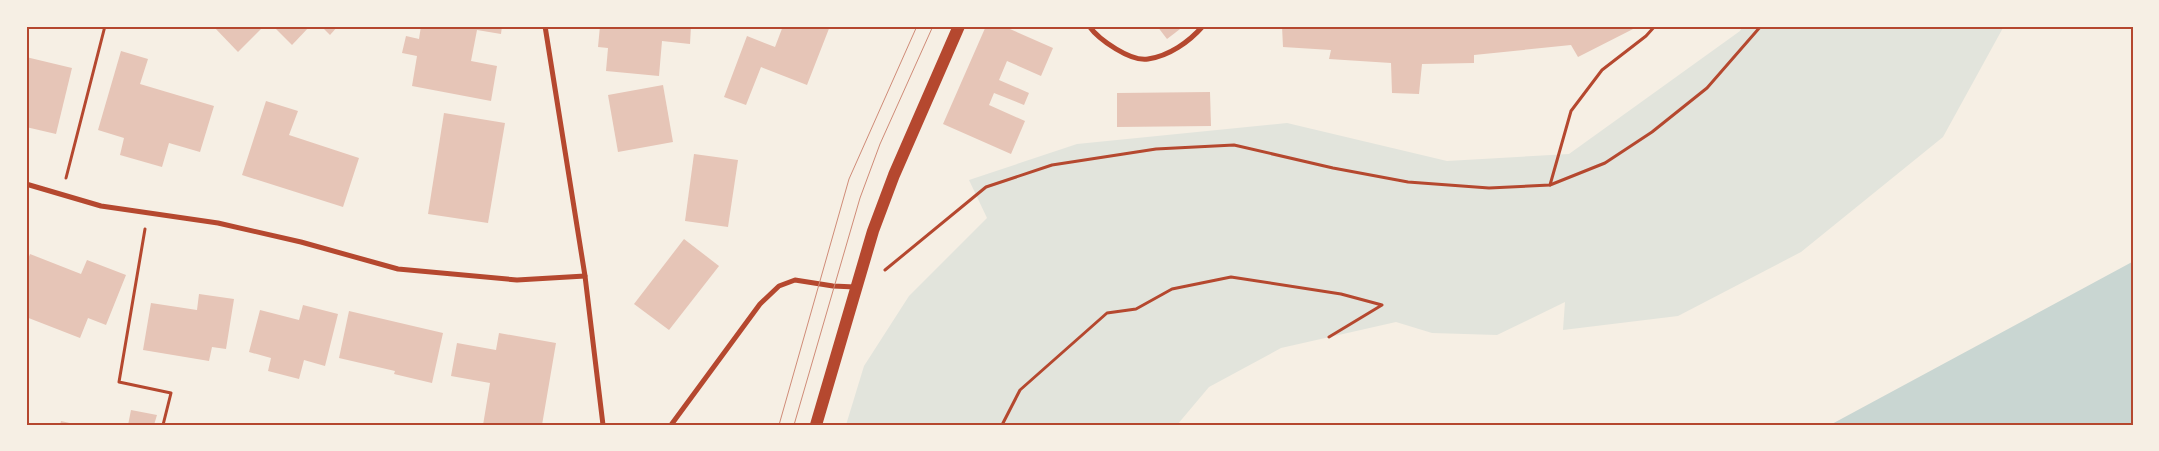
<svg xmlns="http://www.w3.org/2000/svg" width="2159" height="451" viewBox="0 0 2159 451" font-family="Arial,sans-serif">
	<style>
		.green { fill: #e2e4dc }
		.water { fill: #c9d6d2 }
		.building { fill: #e6c5b7 }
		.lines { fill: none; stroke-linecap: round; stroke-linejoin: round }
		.path { stroke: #b5482f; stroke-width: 3 }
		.minor { stroke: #b5482f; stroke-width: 5 }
		.primary { stroke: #b5482f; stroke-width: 12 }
		.tram { stroke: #cf8b77; stroke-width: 1 }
		.neatline { fill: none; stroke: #b5482f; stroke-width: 2 }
	</style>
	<rect width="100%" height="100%" fill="#f6efe4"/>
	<polygon class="green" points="1743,26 2004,26 1943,137 1801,252 1678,316 1563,330 1565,302 1497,335 1432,333 1396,322 1281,348 1209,387 1177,425 846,425 864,366 909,296 987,218 969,180 1077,144 1287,123 1447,161 1569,154 1740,31"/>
	<polygon class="water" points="2133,261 2133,425 1830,425 2132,262"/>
	<g class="building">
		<polygon points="213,26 264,26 238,52"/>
		<polygon points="273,26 310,26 292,45"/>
		<polygon points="321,26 338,26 330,35"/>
		<polygon points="421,26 502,26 501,34 477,30 471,61 497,66 491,101 412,86 417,56 402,53 406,36 419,39"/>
		<polygon points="600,26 691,26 690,44 662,41 659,76 606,71 608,48 598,47"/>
		<polygon points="783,26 830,26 807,85 761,67 746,105 724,97 747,36 775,47"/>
		<polygon points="986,26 1003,26 1053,48 1041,76 1007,61 999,80 1029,93 1024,105 994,93 989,105 1025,121 1011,154 943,124"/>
		<polygon points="1157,26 1184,26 1167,39"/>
		<polygon points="1282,26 1639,26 1578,57 1571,45 1474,55 1474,63 1422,64 1419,94 1392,93 1391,63 1329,59 1331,50 1283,47"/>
		<polygon points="121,51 148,59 140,84 214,106 200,152 169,143 162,167 120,155 124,138 98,130"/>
		<polygon points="26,57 72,68 56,134 26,127"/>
		<polygon points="663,85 673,142 618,152 608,95"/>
		<polygon points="1210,92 1211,126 1117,127 1117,93"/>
		<polygon points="266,101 298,111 289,135 359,158 343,207 242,175"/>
		<polygon points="444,113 505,123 488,223 428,214"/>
		<polygon points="694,154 738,160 728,227 685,221"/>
		<polygon points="684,239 719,266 669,330 634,304"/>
		<polygon points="30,254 81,274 87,260 126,275 106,325 88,318 80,338 26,317 26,265"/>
		<polygon points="199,294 234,299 226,349 212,347 209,361 143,350 151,303 197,310"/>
		<polygon points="303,305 338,314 325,366 304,360 299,379 268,371 271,358 249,352 260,310 299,320"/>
		<polygon points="349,311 443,333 432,383 394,374 395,371 339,358"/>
		<polygon points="499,333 556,343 542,425 483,425 490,383 451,376 457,343 496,350"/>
		<polygon points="131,410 157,415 154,425 128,425"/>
		<polygon points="61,421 74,424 74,425 60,425"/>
	</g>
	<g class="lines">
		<g class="path">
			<polyline points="66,178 105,26"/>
			<polyline points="1550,185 1571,111 1602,70 1646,36 1655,26"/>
			<polyline points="145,229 119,382 171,393 163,425"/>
			<polyline points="885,270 986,187 1052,165 1156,149 1234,145 1333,168 1408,182 1489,188 1550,185 1605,163 1652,132 1707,88 1761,26"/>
			<polyline points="1002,425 1020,390 1107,313 1136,309 1172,289 1231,277 1341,294 1382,305 1329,337"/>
		</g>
		<g class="minor">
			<polyline points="545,26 585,276 603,425"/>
			<path d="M1089,26C1099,40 1131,62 1148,59C1169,56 1189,42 1203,26"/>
			<polyline points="26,184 101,206 218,223 301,242 398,269 517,280 585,276"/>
			<polyline points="671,425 760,304 779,286 795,280 833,286 855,287"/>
		</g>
		<polyline class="primary" points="816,425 873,231 894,175 959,26"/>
		<g class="tram">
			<polyline points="779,425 849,179 917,26"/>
			<polyline points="794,425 860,198 880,144 933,26"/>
		</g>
	</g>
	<rect width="2159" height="451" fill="none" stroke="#f6efe4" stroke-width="55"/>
	<rect x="28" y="28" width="2104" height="396" class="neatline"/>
</svg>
